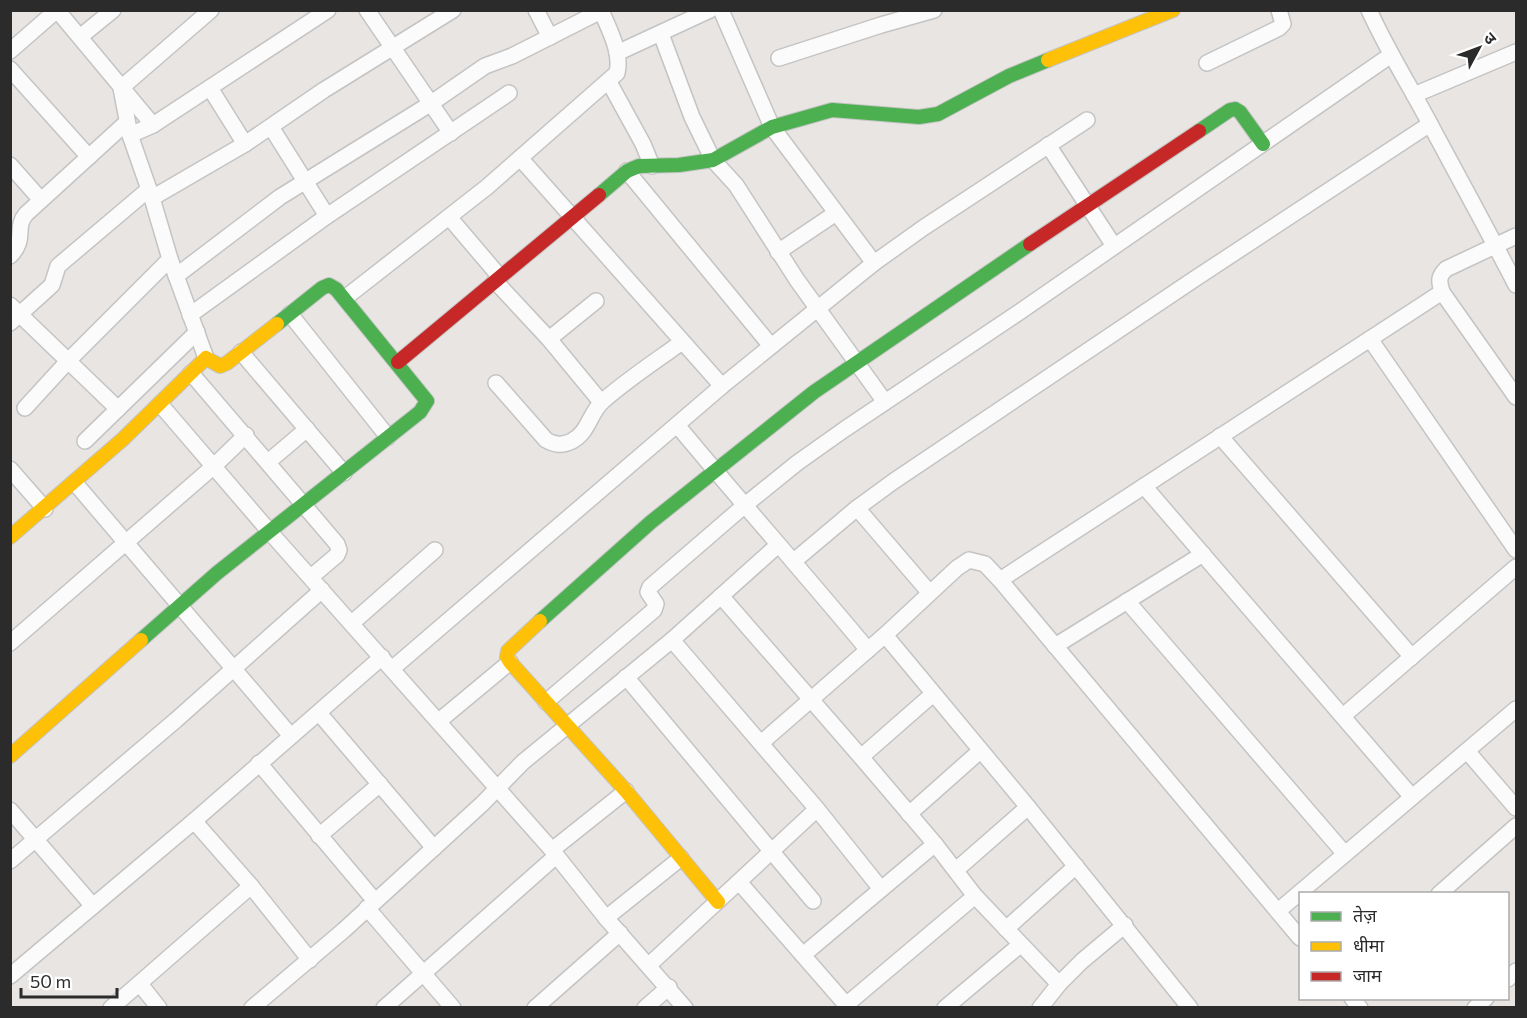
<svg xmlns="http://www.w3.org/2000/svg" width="1527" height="1018" viewBox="0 0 1527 1018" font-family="Commissioner,'Noto Sans Devanagari',sans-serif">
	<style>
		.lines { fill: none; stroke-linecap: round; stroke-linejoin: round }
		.street-casing { stroke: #c4c4c4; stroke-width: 18 }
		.fast-casing { stroke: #c4c4c4; stroke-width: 16 }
		.slow-casing { stroke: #c4c4c4; stroke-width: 16 }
		.jam-casing { stroke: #c4c4c4; stroke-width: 16 }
		.street { stroke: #fcfbfb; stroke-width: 15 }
		.fast { stroke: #4caf50; stroke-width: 14 }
		.slow { stroke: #ffc107; stroke-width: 14 }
		.jam { stroke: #c62828; stroke-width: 14 }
	</style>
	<rect width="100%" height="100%" fill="#e8e5e2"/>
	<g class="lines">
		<defs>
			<g id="street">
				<polyline points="367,10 451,133"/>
				<polyline points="536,10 550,37"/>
				<polyline points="721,10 772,127 874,263"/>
				<path d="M1369,10C1387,50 1410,86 1430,124C1459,178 1488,231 1516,285"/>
				<polyline points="661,34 692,117 713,160 736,185 797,280 885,402"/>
				<polyline points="80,37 113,10"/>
				<polyline points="10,51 57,10 153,125"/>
				<polyline points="617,53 710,10"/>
				<polyline points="779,58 881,25 934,10"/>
				<polyline points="1207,63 1279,28 1283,24 1279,10"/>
				<polyline points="10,69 89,157"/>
				<polyline points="609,82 643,144 652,166"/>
				<polyline points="210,88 245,144"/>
				<polyline points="1414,95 1516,52"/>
				<polyline points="271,127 327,216"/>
				<polyline points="130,135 153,125 328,10"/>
				<polyline points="1048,145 1114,246"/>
				<polyline points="520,158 722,386"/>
				<polyline points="10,165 41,200"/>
				<polyline points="627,171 771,346"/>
				<polyline points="152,198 245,144 324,90 453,10"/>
				<polyline points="449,217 500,277"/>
				<polyline points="778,252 836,213"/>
				<path d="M10,256C27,239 14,228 26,214L127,122"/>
				<polyline points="176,276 280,197 430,104 485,66 512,56 603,10"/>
				<polyline points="495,281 549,339 601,402"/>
				<polyline points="1442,292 1516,397"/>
				<path d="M345,298L487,187L617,73C622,52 609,30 601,10"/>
				<polyline points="10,305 118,409"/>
				<polyline points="290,314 388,437"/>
				<polyline points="190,315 327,216 509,93"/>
				<polyline points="10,323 52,285 58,266 149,189"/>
				<polyline points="549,339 596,301"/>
				<polyline points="1370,339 1516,550"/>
				<polyline points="241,352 344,473"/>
				<polyline points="206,358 170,259 152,198 130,135 121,88 211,10"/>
				<polyline points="191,373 337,544 339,550 337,555 311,577"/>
				<path d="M496,383L546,440C555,445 562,446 572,441C589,432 590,412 603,401C628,379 656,361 682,342"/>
				<polyline points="160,404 269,531 552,850 606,918 685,1008"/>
				<polyline points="25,408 68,361 170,259"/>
				<path d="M677,425C740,501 805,574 868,650"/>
				<polyline points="1220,436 1412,657"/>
				<polyline points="85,441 197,332"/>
				<polyline points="268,462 307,429"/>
				<polyline points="10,469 45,509"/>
				<polyline points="75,483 291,736"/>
				<polyline points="1144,486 1412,797"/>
				<polyline points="857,508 929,592"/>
				<polyline points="794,561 857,508 894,481 1193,280 1430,124"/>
				<path d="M1000,580L1442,292C1439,281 1438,277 1446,269L1516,236"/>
				<polyline points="721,596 861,757 935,844 975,896 1059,984"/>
				<polyline points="1127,601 1345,854"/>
				<polyline points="352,623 435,550"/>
				<polyline points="885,635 1028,807 1190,1008"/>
				<polyline points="672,640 817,809 881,889"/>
				<polyline points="10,643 214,466 246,435"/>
				<polyline points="1055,646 1203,554"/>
				<polyline points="393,668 722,386 874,263 923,228 1087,120"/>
				<polyline points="626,677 813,901"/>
				<polyline points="546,702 654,610 656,604 648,592 650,587 745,505 797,463 845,429 1018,313 1391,55"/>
				<polyline points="319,713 434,848"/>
				<polyline points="1343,716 1516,567"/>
				<polyline points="439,721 510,662"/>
				<polyline points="761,743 885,635 957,568 969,560 985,564 1000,580 1300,938"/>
				<polyline points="1467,751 1516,808"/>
				<polyline points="861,757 933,694"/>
				<polyline points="259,763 375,901"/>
				<polyline points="10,810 93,906"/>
				<polyline points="909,814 980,751"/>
				<polyline points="194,821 251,886 310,960"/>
				<polyline points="319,836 380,784"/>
				<polyline points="552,850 626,791"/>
				<polyline points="10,861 176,720 322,590"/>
				<polyline points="956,870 1028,807"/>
				<polyline points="739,882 849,1008"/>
				<polyline points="1439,894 1516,826"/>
				<polyline points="367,908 453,1008"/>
				<polyline points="1278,911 1516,709"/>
				<polyline points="606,918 681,858"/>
				<polyline points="1006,929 1076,866"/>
				<polyline points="803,955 935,844"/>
				<polyline points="649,965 817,809"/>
				<polyline points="10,976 194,821 382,657"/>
				<polyline points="1508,979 1516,971"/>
				<polyline points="140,984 159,1008"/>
				<polyline points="1352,998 1360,1008"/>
				<polyline points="846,1005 975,896"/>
				<polyline points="111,1008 251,886"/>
				<polyline points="252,1008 344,930 482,804 523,762 672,640 778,545"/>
				<polyline points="384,1008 556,856"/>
				<polyline points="535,1008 620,933"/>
				<polyline points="645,1008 669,987"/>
				<polyline points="945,1008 1020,945"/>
				<polyline points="1040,1008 1059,984 1082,961 1125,925"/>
				<polyline points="1475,1008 1486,998"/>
			</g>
			<g id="fast">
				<polyline points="1199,131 1230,110 1235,109 1240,112 1263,144"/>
				<polyline points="599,195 627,171 639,166 679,165 713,160 772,127 832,110 919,117 938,114 1009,76 1048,60"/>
				<polyline points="540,621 651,522 814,392 1030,244"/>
				<polyline points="141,640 217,573 420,412 427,401 336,289 329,285 322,288 277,324"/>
			</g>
			<g id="slow">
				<polyline points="1048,60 1173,10"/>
				<polyline points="10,537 123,439 206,358 220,366 227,363 277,324"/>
				<polyline points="540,621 508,651 507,657 510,662 626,791 718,902"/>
				<polyline points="10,756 141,640"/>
			</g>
			<g id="jam">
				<polyline points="1030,244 1199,131"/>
				<polyline points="398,362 599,195"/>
			</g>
		</defs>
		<use href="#street" class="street-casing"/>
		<use href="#fast" class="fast-casing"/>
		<use href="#slow" class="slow-casing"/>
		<use href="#jam" class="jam-casing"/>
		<use href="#street" class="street"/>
		<use href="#fast" class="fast"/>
		<use href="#slow" class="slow"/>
		<use href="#jam" class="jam"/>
	</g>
	<rect width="1527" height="1018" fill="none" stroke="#2b2b2b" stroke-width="24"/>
	<rect x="1299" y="892" width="210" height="108" fill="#ffffff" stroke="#aaaaaa" stroke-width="1.5"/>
	<rect x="1311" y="912" width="30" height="9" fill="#4caf50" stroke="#aaaaaa" stroke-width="1.5"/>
	<text x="1353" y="922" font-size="18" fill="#2b2b2b">तेज़</text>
	<rect x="1311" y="942" width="30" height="9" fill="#ffc107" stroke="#aaaaaa" stroke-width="1.5"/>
	<text x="1353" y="952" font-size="18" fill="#2b2b2b">धीमा</text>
	<rect x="1311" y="972" width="30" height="9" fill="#c62828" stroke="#aaaaaa" stroke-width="1.5"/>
	<text x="1353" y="982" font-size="18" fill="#2b2b2b">जाम</text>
	<g transform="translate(1479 48) rotate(49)" stroke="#ffffff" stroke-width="4.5" paint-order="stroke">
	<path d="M0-4.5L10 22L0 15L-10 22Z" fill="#2b2b2b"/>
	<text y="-9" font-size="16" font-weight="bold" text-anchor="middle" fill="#2b2b2b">उ</text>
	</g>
	<path d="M21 988v9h96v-9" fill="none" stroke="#2b2b2b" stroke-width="3"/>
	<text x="30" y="988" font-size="18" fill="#2b2b2b" stroke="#ffffff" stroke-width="4.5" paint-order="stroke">50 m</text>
</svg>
